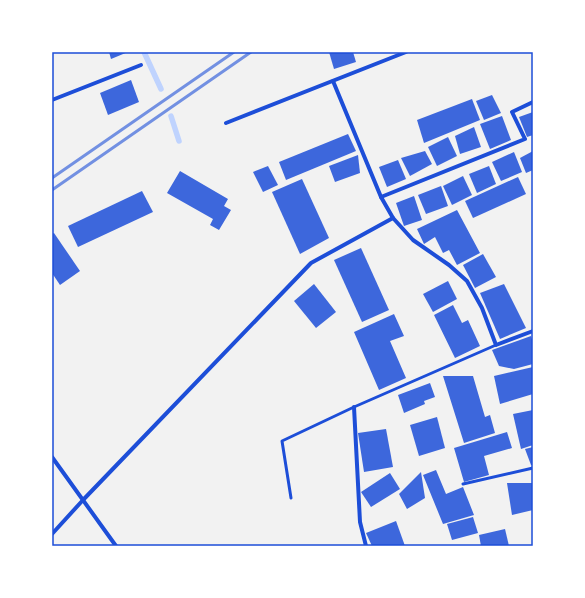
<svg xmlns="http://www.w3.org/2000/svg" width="585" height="598" viewBox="0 0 585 598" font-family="Lato,sans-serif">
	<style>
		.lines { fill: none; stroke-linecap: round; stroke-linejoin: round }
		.stream { stroke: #bfd3fe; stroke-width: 5.5 }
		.building { fill: #3d67dc }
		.service { stroke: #1d4ed8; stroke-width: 3 }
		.minor { stroke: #1d4ed8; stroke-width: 4 }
		.rail { stroke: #7290e2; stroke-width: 3 }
		.neatline { fill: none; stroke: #1d4ed8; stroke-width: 1.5 }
	</style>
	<rect width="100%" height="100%" fill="#f2f2f2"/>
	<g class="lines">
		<g class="stream">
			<polyline points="144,52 161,89"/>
			<polyline points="171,116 179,141"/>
		</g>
	</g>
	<g class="building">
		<polygon points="109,52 128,52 111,59"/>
		<polygon points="329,52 353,52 356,62 334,69"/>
		<polygon points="131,80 139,102 108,115 100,93"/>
		<polygon points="492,95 501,113 484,120 476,101"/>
		<polygon points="472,99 480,120 424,143 417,120"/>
		<polygon points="533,112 533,135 527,137 519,117"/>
		<polygon points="502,116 511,140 490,149 480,124"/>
		<polygon points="474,127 481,147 460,154 455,136"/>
		<polygon points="348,134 356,151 286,180 279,162"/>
		<polygon points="448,137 457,156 437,166 428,147"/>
		<polygon points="425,151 432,164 410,176 401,158"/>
		<polygon points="533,151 533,170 526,173 520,158"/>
		<polygon points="514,152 522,172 501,181 492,162"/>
		<polygon points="358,155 360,173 335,182 329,166"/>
		<polygon points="398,160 406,179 387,187 379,167"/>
		<polygon points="268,166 278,185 263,192 253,172"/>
		<polygon points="489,166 496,184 477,193 469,174"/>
		<polygon points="180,171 228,199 224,206 231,210 219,230 210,225 213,219 167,193"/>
		<polygon points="463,176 472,195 452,205 443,186"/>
		<polygon points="518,177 526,194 473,218 465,201"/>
		<polygon points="302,179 329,238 300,254 272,192"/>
		<polygon points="441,186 448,206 426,214 418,195"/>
		<polygon points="142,191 153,212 78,247 68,226"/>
		<polygon points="414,196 422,220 404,226 396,203"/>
		<polygon points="457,210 480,253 457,265 449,250 443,253 435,237 424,244 417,229"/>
		<polygon points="54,233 80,271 60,285 52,273 52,234"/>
		<polygon points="361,248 389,310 362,322 334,260"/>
		<polygon points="483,254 496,277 475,288 463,265"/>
		<polygon points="448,281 457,299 433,312 423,294"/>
		<polygon points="314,284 336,312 316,328 294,301"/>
		<polygon points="504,284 526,328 500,339 480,293"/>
		<polygon points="453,305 462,323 468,320 480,346 455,358 434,315"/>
		<polygon points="394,314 404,336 390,341 406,378 379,390 354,332"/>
		<polygon points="531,336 533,343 533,364 514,369 499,366 492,350"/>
		<polygon points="533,367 533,394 500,404 494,376"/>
		<polygon points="443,376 473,376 485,417 490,415 495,433 464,443"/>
		<polygon points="430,383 435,397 424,401 425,404 404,413 398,395"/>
		<polygon points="533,410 533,445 521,449 513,414"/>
		<polygon points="437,417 445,448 419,456 410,425"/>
		<polygon points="386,429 393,467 364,472 358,433"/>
		<polygon points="507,432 512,448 484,456 489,475 464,482 454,448"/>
		<polygon points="533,447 533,465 531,465 525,449"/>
		<polygon points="436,470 446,494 463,487 474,515 443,524 423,475"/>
		<polygon points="421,472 425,498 407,509 399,494"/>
		<polygon points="390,473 400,489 371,507 361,492"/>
		<polygon points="507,483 532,483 533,510 512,515"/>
		<polygon points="473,517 478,533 452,540 447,524"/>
		<polygon points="396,521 405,546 372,546 366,533"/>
		<polygon points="505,529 509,546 481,546 479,535"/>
	</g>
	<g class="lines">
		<g class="service">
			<polyline points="463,484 533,468"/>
			<polyline points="291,498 282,441 354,407 496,345"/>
		</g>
		<g class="minor">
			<polyline points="333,81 381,197 393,218 413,240 449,265 467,281 482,308 496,345 533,331"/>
			<polyline points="52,100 141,65"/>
			<polyline points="226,123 406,52"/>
			<polyline points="381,197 525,139 512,112 533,102"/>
			<polyline points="354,407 360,522 366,546"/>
			<polyline points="52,457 116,546"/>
			<polyline points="52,534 83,500 311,263 393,218"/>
		</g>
		<g class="rail">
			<polyline points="52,178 234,52"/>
			<polyline points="52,190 251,52"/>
		</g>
	</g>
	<rect width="585" height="598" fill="none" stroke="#ffffff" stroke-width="106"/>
	<rect x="53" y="53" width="479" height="492" class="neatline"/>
</svg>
